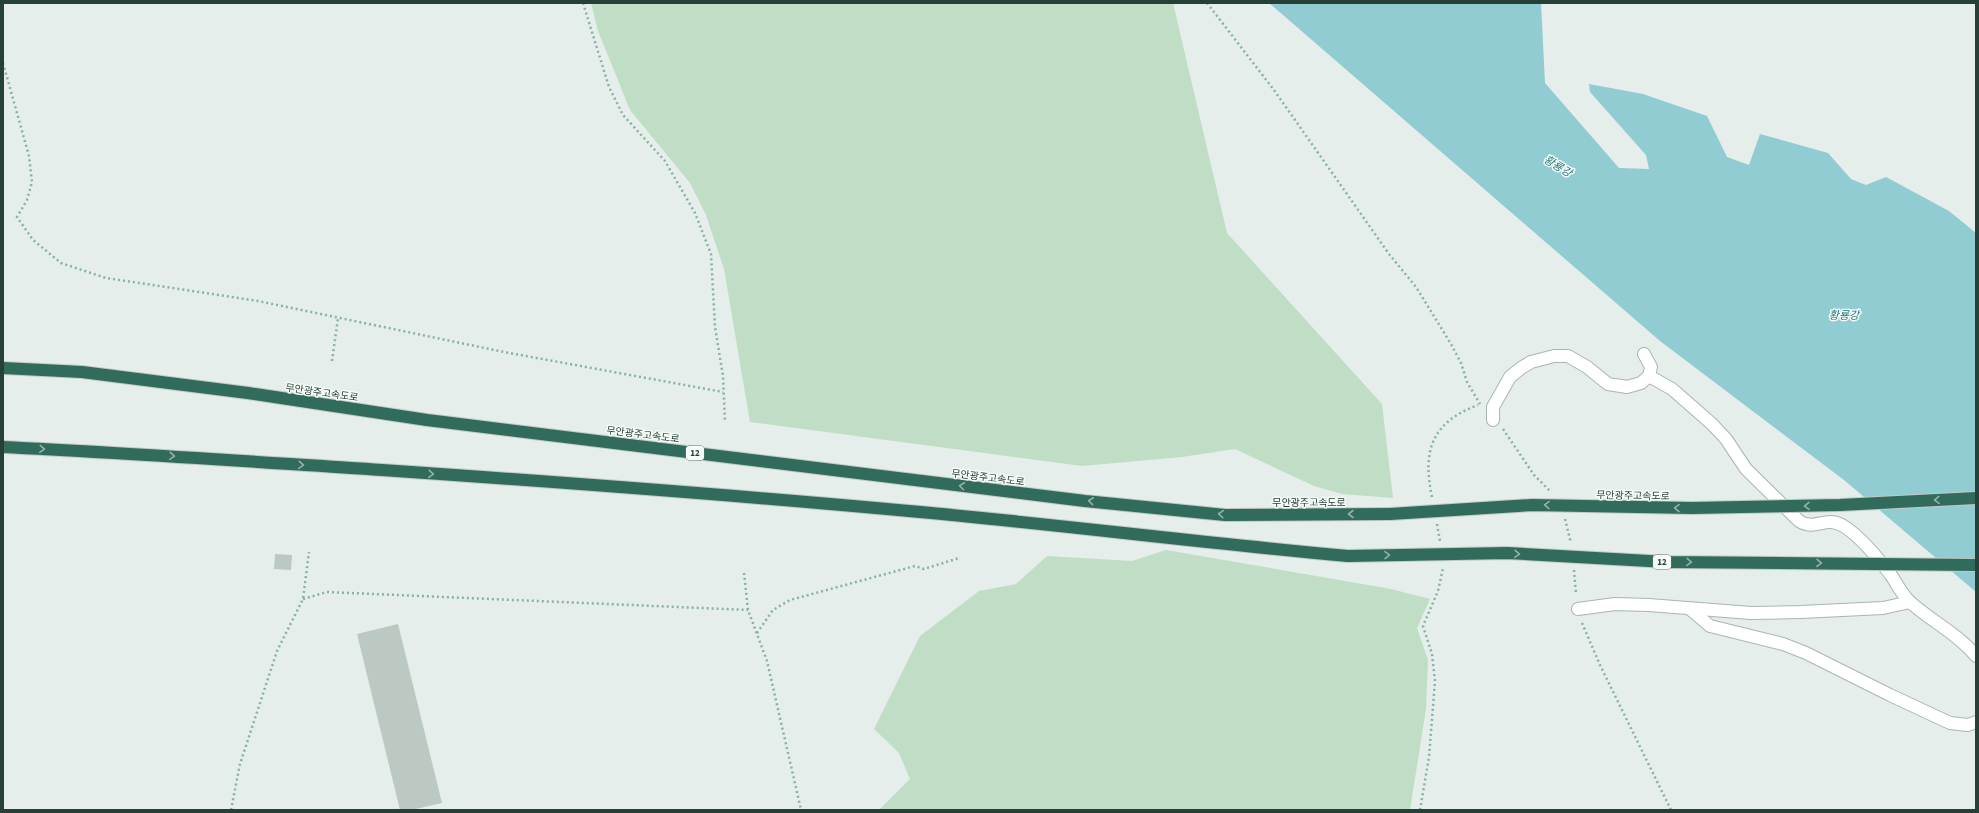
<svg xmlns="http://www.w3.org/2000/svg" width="1979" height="813" viewBox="0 0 1979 813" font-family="'Source Sans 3','Noto Sans KR',sans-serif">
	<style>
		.green { fill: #bfdec5 }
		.water { fill: #90ccd1 }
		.building { fill: #bbc9c2 }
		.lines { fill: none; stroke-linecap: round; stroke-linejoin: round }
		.minor-casing { stroke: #a8b6b0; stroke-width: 14 }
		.highway-casing { stroke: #c2cac7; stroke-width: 14 }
		.path { stroke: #87b1a0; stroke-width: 2.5; stroke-dasharray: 2 3; stroke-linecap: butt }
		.minor { stroke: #fff; stroke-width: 12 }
		.highway { stroke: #316b5b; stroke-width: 12 }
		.highway-bridge-casing { stroke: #c2cac7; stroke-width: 14; stroke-linecap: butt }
		.highway-bridge { stroke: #316b5b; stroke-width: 12 }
		.oneway { stroke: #94b2aa }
		.labels { text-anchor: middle; stroke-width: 3; stroke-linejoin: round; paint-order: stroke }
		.shield { fill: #f6faf8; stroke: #647870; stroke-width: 1 }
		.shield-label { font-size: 9px; font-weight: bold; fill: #254036 }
		.street-label { font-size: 10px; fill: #254036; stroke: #f6faf8 }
		.water-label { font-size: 11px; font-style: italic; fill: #20737b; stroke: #f6faf8 }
	</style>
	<rect width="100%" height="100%" fill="#e5eeea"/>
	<g class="green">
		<polygon points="591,3 1173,3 1227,233 1382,404 1393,498 1342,494 1314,486 1235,449 1182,457 1082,466 750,422 724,269 706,215 690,183 630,110 598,31"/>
		<polygon points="1166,550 1391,589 1430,599 1417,628 1428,660 1426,709 1410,810 879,810 910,779 899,753 874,729 920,636 979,591 1016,584 1047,556 1132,561"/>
	</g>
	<polygon class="water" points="1269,3 1541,3 1545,83 1619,168 1649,169 1646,155 1590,92 1589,84 1643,94 1707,116 1727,157 1749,165 1760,134 1828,153 1851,179 1866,185 1886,177 1949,211 1976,233 1976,592 1844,480 1660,341"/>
	<g class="building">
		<polygon points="275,554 292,555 291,570 274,569"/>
		<polygon points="398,624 442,803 411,810 400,810 357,634"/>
	</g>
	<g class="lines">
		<defs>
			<g id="minor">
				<path d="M1649,376L1672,389L1712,424L1726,439L1746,469L1799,521C1817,532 1825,514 1845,527C1862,538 1878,558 1891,575C1897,584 1902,595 1910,602C1931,621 1958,634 1976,656"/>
				<polyline points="1493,420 1493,407 1510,377 1521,368 1531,362 1554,356 1568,356 1587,367 1608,384 1627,387 1641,383 1649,376 1651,367 1644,354"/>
				<polyline points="1578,609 1615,604 1649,605 1751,613 1801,612 1883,608 1910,602"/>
				<polyline points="1690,609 1710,626 1783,644 1806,653 1890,695 1950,723 1968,725 1976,722"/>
			</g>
			<g id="highway">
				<polyline points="3,368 82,372 248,393 427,420 1085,501 1225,515 1390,514"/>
				<path d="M3,447C129,453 256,462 382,470C558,482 734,495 909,511C1056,524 1202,543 1348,556"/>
			</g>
		</defs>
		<use href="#minor" class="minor-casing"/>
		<use href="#highway" class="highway-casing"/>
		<g class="path">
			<polyline points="583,3 609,87 623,115 665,161 695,213 711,254 715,327 723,376 725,422"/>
			<polyline points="1207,3 1274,90 1389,254 1416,287 1451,344 1461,363 1467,382 1480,404"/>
			<polyline points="3,63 29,156 32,182 27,200 17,217 33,240 61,263 106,278 258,301 504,352 723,392"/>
			<polyline points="332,361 338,318"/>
			<polyline points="1503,429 1534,475 1551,492"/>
			<path d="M1432,497C1422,450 1432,422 1478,405"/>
			<polyline points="1565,519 1571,543"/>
			<polyline points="1437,524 1440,541"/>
			<polyline points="1574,570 1576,594"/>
			<polyline points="744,573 748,610 767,661 801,810"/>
			<polyline points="303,599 327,592 748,610"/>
			<polyline points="1582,623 1600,665 1671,810"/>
			<polyline points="757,633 773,610 790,600 915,566 924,569 959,558"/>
			<polyline points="231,810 240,764 277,651 303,599 309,552"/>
			<polyline points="1420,810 1429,757 1435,681 1432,654 1423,626 1438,591 1443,568"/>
		</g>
		<use href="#minor" class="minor"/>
		<use href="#highway" class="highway"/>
		<defs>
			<g id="highway-bridge">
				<polyline points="1390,514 1532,505 1692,508 1840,505 1976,498"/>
				<polyline points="1348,556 1507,553 1667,562 1976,565"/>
			</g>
		</defs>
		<use href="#highway-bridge" class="highway-bridge-casing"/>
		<use href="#highway-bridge" class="highway-bridge"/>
	</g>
	<defs><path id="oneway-chevron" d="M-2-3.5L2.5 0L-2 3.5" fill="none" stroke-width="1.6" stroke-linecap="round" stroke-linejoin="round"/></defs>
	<g class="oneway">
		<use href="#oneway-chevron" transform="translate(42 449) rotate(3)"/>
		<use href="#oneway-chevron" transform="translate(172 456) rotate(4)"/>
		<use href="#oneway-chevron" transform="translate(301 465) rotate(4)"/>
		<use href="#oneway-chevron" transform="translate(431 474) rotate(4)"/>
		<use href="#oneway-chevron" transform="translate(962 486) rotate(-173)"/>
		<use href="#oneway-chevron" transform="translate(1937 500) rotate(177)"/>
		<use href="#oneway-chevron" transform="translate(1091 501) rotate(-174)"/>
		<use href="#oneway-chevron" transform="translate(1547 505) rotate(-179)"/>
		<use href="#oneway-chevron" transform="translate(1807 506) rotate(179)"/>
		<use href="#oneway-chevron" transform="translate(1677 508) rotate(-179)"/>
		<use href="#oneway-chevron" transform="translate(1221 514) rotate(-175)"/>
		<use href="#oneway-chevron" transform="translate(1351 514) rotate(180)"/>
		<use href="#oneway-chevron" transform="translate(1517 554) rotate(3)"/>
		<use href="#oneway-chevron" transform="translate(1387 555) rotate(-1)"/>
		<use href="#oneway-chevron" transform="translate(1689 562) rotate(1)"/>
		<use href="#oneway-chevron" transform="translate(1819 563) rotate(1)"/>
	</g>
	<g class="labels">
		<g class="shield">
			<rect x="686" y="446" width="18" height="14" rx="3"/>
			<rect x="1653" y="555" width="18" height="14" rx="3"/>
		</g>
		<g class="shield-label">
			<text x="695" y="456">12</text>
			<text x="1662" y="565">12</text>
		</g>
		<g class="street-label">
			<text transform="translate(322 392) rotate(8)" y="4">무안광주고속도로</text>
			<text transform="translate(643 434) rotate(7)" y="4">무안광주고속도로</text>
			<text transform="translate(988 477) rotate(7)" y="4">무안광주고속도로</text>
			<text transform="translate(1633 495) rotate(1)" y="4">무안광주고속도로</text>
			<text x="1309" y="506">무안광주고속도로</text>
		</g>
		<g class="water-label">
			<text transform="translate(1558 166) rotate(31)" y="4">황룡강</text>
			<text x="1844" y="319">황룡강</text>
		</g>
	</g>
	<rect width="1979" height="813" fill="none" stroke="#254036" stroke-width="8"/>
</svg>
